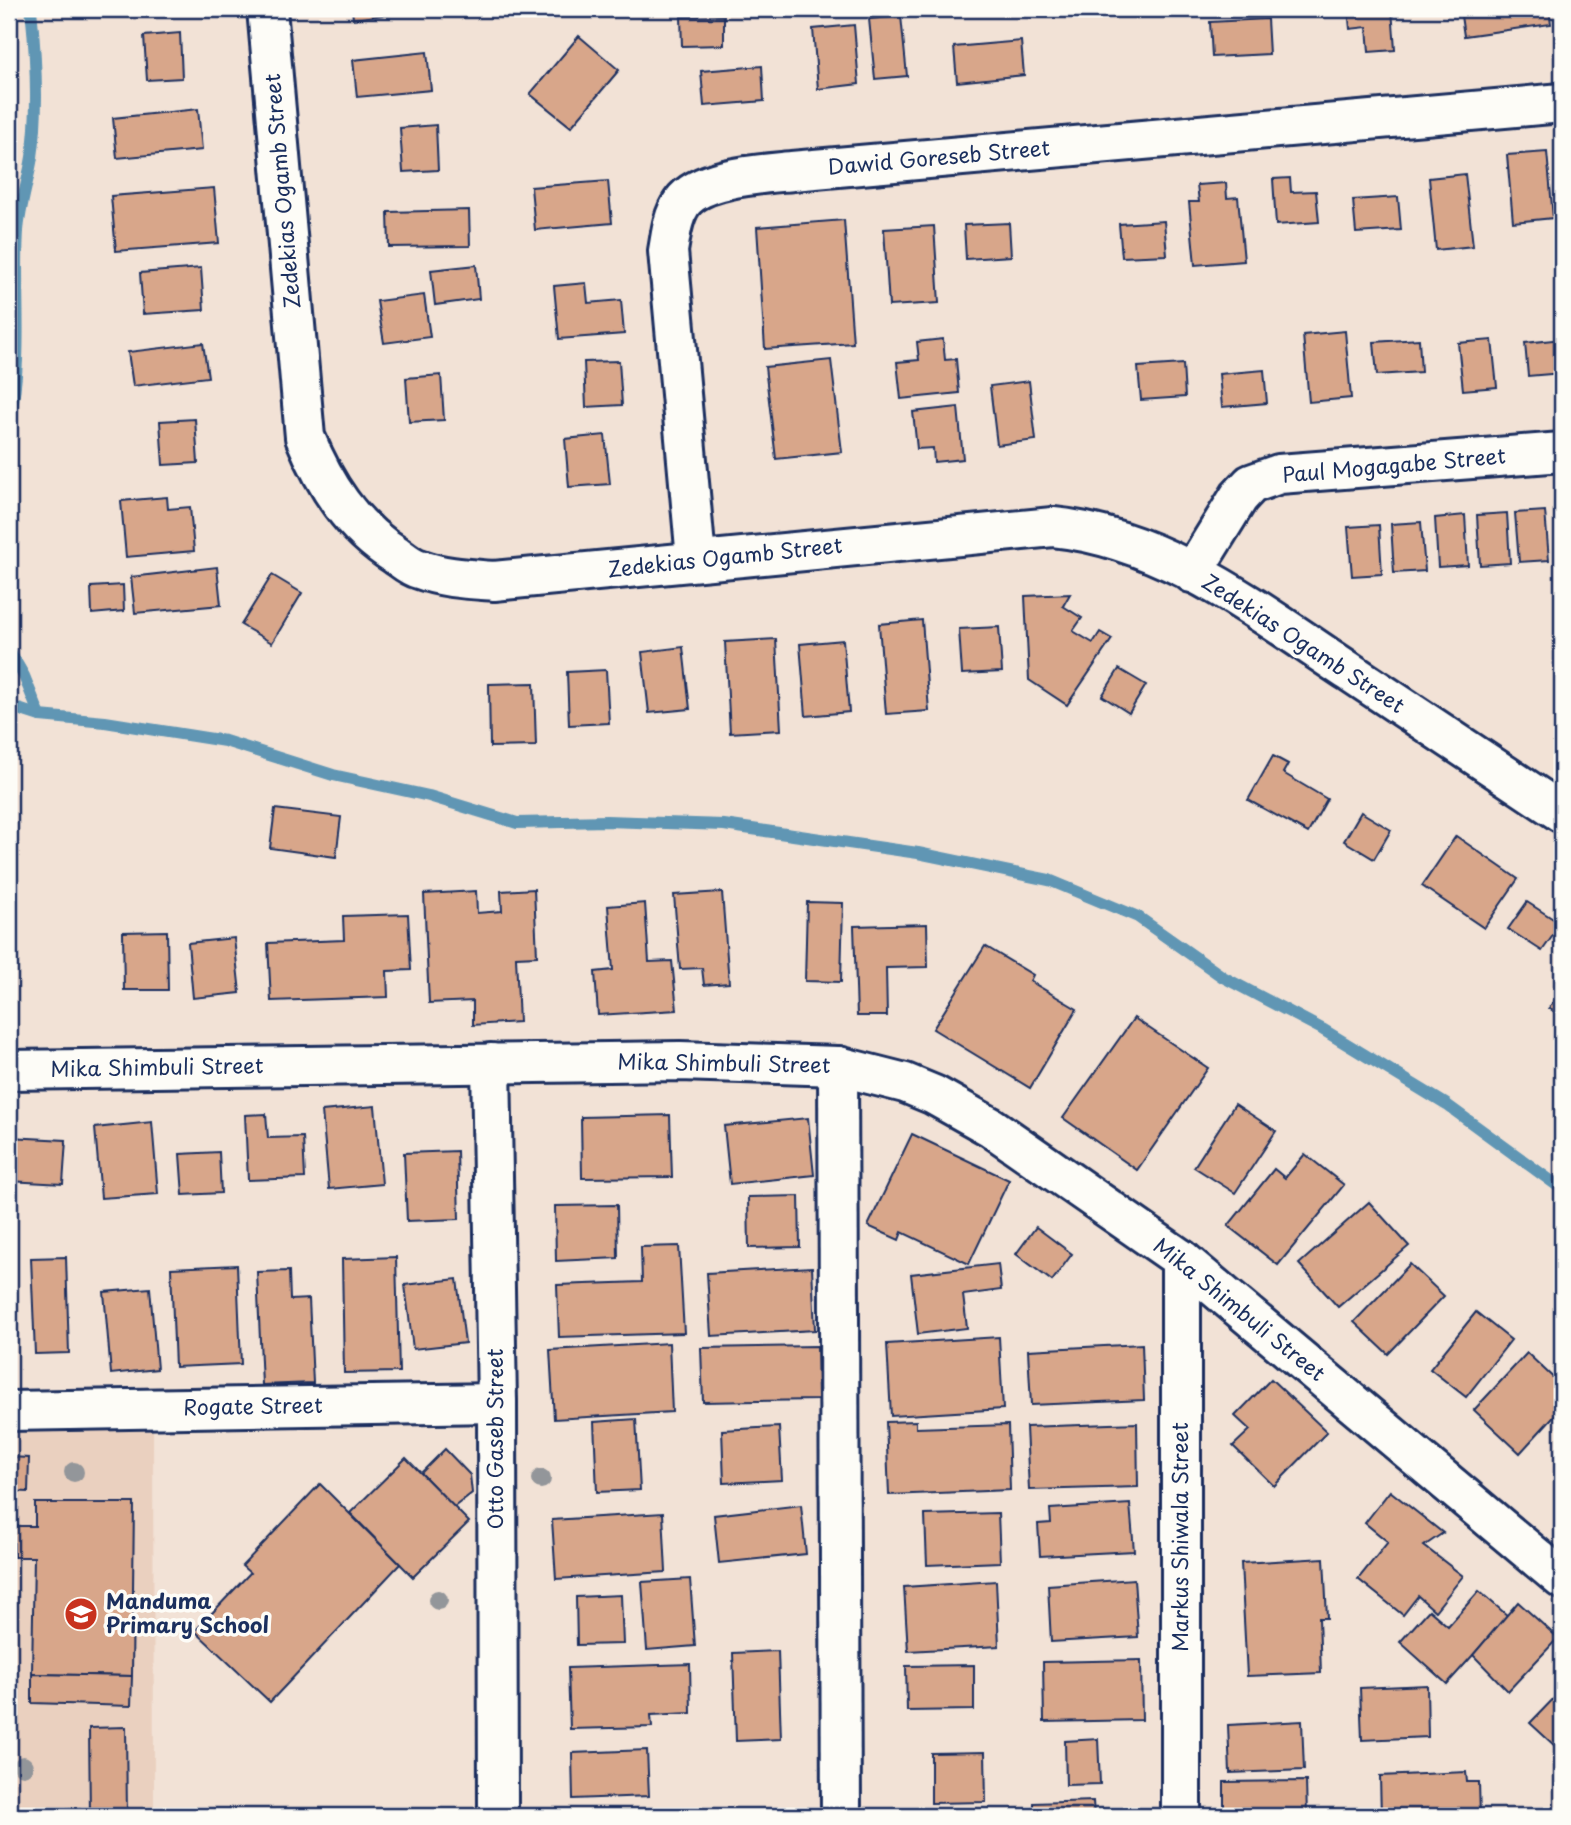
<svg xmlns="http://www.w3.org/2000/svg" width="1571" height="1825" viewBox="0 0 1571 1825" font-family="'Playpen Sans',sans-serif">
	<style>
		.built { fill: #ead0bf }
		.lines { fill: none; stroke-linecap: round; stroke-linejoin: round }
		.stream { stroke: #6096b4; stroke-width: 12 }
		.building { fill: #d8a68a; stroke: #1b2f5e; stroke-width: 2 }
		.street-casing { stroke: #1b2f5e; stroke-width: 44 }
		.street { stroke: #fdfcf7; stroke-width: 38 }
		.tree { fill: #93969a }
		.labels { text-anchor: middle; stroke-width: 7; stroke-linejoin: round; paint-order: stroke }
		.street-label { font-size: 21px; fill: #1b2f5e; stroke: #fdfcf7 }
		.poi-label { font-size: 21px; font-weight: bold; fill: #1b2f5e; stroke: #fdfcf7; text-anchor: start }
	</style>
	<rect width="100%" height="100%" fill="#f2e2d6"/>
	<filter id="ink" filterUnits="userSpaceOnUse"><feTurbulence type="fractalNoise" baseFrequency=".0143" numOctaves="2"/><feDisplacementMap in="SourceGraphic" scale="14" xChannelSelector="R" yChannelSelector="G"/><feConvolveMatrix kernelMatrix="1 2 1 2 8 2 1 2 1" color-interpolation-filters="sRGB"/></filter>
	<g filter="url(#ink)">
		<polygon class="built" points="153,1409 154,1816 9,1816 9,1411"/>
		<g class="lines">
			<g class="stream">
				<path d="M9,422C24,357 14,295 18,231C20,206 28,182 32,157C39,110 36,57 31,9"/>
				<polyline points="9,650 24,676 40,716"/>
				<polyline points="9,706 40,716 105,722 225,741 333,775 429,796 517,823 607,821 724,825 918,853 1049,880 1138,917 1223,977 1322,1029 1447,1105 1562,1189"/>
			</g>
		</g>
		<g class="building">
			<polygon points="352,9 400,9 401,13 353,19"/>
			<polygon points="1348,9 1392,9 1395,50 1369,52 1367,27 1350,29"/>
			<polygon points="1460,9 1549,9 1551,24 1464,36"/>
			<polygon points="724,16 724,45 682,46 681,17"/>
			<polygon points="901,16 907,76 875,79 869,19"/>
			<polygon points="1267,19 1269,54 1212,57 1210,22"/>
			<polygon points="854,25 859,84 818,89 813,29"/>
			<polygon points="180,33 182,78 147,80 144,36"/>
			<polygon points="579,36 619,70 571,127 530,94"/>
			<polygon points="1021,41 1024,75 957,82 954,47"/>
			<polygon points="427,52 431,90 357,97 353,60"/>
			<polygon points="762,66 764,101 704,106 701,71"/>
			<polygon points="198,109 202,150 117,158 113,118"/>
			<polygon points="436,125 438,170 403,172 400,128"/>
			<polygon points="1547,152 1553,218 1513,222 1507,155"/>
			<polygon points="1465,174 1473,246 1436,250 1429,178"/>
			<polygon points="1290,178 1291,192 1316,191 1319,222 1276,225 1273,179"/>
			<polygon points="608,181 612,223 535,230 531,187"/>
			<polygon points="1226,183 1227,198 1238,197 1244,261 1195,265 1189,202 1199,202 1197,185"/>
			<polygon points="214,188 219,243 116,251 111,196"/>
			<polygon points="1398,197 1401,230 1356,233 1353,200"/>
			<polygon points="469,210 470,246 389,247 388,212"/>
			<polygon points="844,220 853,343 765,349 757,227"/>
			<polygon points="1164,221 1167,255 1122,257 1119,224"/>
			<polygon points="1009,223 1011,256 966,259 964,225"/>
			<polygon points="934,226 939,303 889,306 884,229"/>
			<polygon points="476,265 479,299 435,305 431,270"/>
			<polygon points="201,268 204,310 143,314 140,273"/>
			<polygon points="586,283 588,303 621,300 624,334 559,339 554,286"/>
			<polygon points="424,295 430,337 384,343 377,301"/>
			<polygon points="1345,331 1351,398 1309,402 1303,335"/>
			<polygon points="943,339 945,360 956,359 959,393 901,399 897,362 919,360 917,342"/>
			<polygon points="1419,339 1421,372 1377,375 1374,342"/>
			<polygon points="1562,339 1562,373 1528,376 1525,343"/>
			<polygon points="1492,340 1497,387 1463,390 1458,343"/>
			<polygon points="203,343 208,377 133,386 128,352"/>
			<polygon points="831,360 842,452 776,459 765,367"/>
			<polygon points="619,361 622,405 586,407 584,362"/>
			<polygon points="1183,364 1185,397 1141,400 1138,367"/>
			<polygon points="1264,370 1267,403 1222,407 1219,374"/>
			<polygon points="441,375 444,420 409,422 406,378"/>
			<polygon points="1029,381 1036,440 997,445 990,386"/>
			<polygon points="958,407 963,459 934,462 933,448 917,449 913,412"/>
			<polygon points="195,419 198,463 163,465 160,421"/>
			<polygon points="605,435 610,484 569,487 565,439"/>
			<polygon points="167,497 168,509 190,507 194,551 126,557 121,501"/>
			<polygon points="1545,511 1549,560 1519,562 1515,513"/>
			<polygon points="1562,511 1562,560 1559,561 1555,512"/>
			<polygon points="1507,513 1510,563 1480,565 1477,515"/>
			<polygon points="1465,515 1468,565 1438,567 1435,518"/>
			<polygon points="1421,522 1425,571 1394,573 1391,524"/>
			<polygon points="1379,525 1382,574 1352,576 1348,527"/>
			<polygon points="217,567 221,605 135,613 131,577"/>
			<polygon points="272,575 302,593 272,643 241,625"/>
			<polygon points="123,585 124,611 92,614 91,587"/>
			<polygon points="1070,594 1063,606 1082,618 1073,631 1093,643 1100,632 1112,639 1067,705 1029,680 1025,596"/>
			<polygon points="922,620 929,711 886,714 879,624"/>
			<polygon points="999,627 1002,672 962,674 959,629"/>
			<polygon points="776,639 781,730 730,733 725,642"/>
			<polygon points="843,640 849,712 806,716 800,644"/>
			<polygon points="683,647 690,709 649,713 642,652"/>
			<polygon points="1119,669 1146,685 1129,713 1102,696"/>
			<polygon points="606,670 609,723 569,725 567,672"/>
			<polygon points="534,683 536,746 490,747 489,684"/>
			<polygon points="1273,756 1288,764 1283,773 1327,799 1308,833 1248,800"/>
			<polygon points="275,809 341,817 336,857 270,848"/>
			<polygon points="1361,812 1391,830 1374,859 1344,841"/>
			<polygon points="1456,836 1518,879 1484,928 1422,886"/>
			<polygon points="534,889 537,956 516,957 519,1022 473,1025 473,1001 429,1003 424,894 476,891 477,913 502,911 501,891"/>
			<polygon points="722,892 729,983 704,985 702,968 680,969 674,895"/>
			<polygon points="807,902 843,903 841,982 805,981"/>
			<polygon points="1527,902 1561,924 1542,951 1508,929"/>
			<polygon points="645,903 649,962 672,961 677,1010 598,1015 595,972 613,970 608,906"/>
			<polygon points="408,914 411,970 387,971 388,997 271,1001 268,943 344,940 343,916"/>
			<polygon points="927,924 928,967 886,968 887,1016 857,1016 854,926"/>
			<polygon points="167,931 168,990 124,990 123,932"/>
			<polygon points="234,938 240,993 193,998 188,943"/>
			<polygon points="985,946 1033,975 1030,981 1077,1009 1030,1088 933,1029"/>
			<polygon points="1562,989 1562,1017 1549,1008"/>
			<polygon points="1134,1018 1208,1068 1137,1170 1063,1118"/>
			<polygon points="1235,1104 1276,1131 1235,1193 1194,1167"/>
			<polygon points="375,1106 382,1184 329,1189 322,1111"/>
			<polygon points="266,1114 268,1138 303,1137 305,1178 248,1180 245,1115"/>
			<polygon points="670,1115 672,1177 582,1178 581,1117"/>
			<polygon points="808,1118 814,1175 730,1184 724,1126"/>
			<polygon points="152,1122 158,1194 101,1198 95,1128"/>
			<polygon points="912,1134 1009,1180 969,1264 902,1232 899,1240 868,1226"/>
			<polygon points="9,1137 66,1140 63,1184 9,1181"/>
			<polygon points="457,1151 459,1219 407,1221 404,1153"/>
			<polygon points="219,1152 221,1193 183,1195 180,1154"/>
			<polygon points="1305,1154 1344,1185 1278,1265 1228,1226 1274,1169 1285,1178"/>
			<polygon points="799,1196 800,1247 749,1248 748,1197"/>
			<polygon points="1369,1202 1409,1246 1338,1307 1299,1264"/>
			<polygon points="617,1205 618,1258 556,1261 555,1206"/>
			<polygon points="1036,1227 1072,1254 1052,1281 1016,1254"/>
			<polygon points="679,1246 684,1333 559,1337 557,1285 642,1282 641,1247"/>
			<polygon points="66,1257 69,1353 35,1354 31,1258"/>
			<polygon points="396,1257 399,1372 344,1373 342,1259"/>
			<polygon points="998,1264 1001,1290 963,1295 967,1328 918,1334 911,1274"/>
			<polygon points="1410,1264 1444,1296 1388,1354 1354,1322"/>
			<polygon points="237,1265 241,1364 175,1367 171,1268"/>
			<polygon points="812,1267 815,1330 711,1336 707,1273"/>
			<polygon points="289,1271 290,1300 309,1299 313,1383 262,1385 257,1272"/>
			<polygon points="457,1279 465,1343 413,1349 405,1285"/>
			<polygon points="150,1288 157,1369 111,1374 104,1292"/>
			<polygon points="1476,1312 1511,1340 1466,1397 1430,1369"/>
			<polygon points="999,1337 1003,1409 891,1416 887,1344"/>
			<polygon points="669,1343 672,1412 554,1419 550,1350"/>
			<polygon points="1142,1344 1144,1400 1031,1405 1028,1350"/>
			<polygon points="817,1346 818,1400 703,1402 701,1348"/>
			<polygon points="1527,1353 1562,1386 1562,1407 1520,1453 1474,1410"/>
			<polygon points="1271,1379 1327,1432 1274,1486 1233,1446 1250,1430 1235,1416"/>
			<polygon points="636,1419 640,1490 597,1492 594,1422"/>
			<polygon points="916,1421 916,1428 1008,1425 1010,1490 889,1495 886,1422"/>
			<polygon points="1137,1423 1138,1487 1029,1490 1026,1427"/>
			<polygon points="779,1427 782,1480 724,1483 722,1430"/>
			<polygon points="445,1449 470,1475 472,1493 454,1507 421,1473"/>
			<polygon points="9,1457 29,1458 28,1492 9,1491"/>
			<polygon points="406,1458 469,1522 413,1577 350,1513"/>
			<polygon points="320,1484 400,1564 270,1702 195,1631 250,1573 242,1566"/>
			<polygon points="1390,1491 1443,1533 1424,1546 1463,1576 1435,1611 1418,1596 1403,1615 1358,1579 1388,1542 1365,1523"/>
			<polygon points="35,1503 134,1503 132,1676 32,1674 34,1557 14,1557 14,1526 35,1526"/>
			<polygon points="1130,1504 1134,1551 1040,1556 1038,1524 1051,1523 1050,1509"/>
			<polygon points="801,1505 806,1554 719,1563 714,1515"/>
			<polygon points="663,1513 666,1572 556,1579 552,1520"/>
			<polygon points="998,1513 1000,1562 927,1565 925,1515"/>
			<polygon points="1324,1558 1327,1618 1319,1618 1321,1673 1247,1676 1241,1563"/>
			<polygon points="690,1579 695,1646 647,1650 642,1582"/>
			<polygon points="1134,1579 1138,1637 1051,1642 1048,1585"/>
			<polygon points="996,1581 999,1646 908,1651 904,1587"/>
			<polygon points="1479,1591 1508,1616 1447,1684 1400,1642 1429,1610 1448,1626"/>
			<polygon points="621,1595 623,1644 577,1645 576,1597"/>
			<polygon points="1518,1602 1558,1638 1508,1691 1473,1655"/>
			<polygon points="778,1651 781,1739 736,1741 733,1653"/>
			<polygon points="1141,1660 1142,1720 1044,1722 1043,1662"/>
			<polygon points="690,1664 691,1713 651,1715 652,1727 570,1729 568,1668"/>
			<polygon points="974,1665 974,1710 907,1711 906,1666"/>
			<polygon points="32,1674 132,1676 131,1706 32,1703"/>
			<polygon points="1427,1685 1428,1737 1362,1740 1360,1688"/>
			<polygon points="1561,1691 1562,1738 1555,1746 1530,1723"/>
			<polygon points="1302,1721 1304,1770 1230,1773 1228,1725"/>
			<polygon points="126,1727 127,1816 90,1816 89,1728"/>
			<polygon points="1098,1739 1100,1784 1066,1785 1065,1741"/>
			<polygon points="647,1750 649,1796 573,1799 572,1753"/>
			<polygon points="985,1752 986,1802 931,1803 931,1753"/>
			<polygon points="1466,1772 1467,1782 1479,1782 1480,1816 1381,1816 1380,1776"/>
			<polygon points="1306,1781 1307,1816 1224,1816 1224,1782"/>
			<polygon points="1093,1801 1094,1815 1134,1813 1134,1816 1034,1816 1034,1803"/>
			<rect x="9" y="1809" width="81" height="7"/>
			<polygon points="665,1811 666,1816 597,1816 597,1814"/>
		</g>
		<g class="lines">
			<defs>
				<g id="street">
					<path d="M267,9L305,437C325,485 351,527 396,555C403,560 411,567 419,569C443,578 468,579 494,581L1053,527C1165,538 1259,612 1350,672C1421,719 1491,766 1562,813"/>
					<path d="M696,559L668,251C671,235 672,217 682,203C700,177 762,174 792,171L1562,103"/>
					<polyline points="1192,573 1239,497 1251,484 1279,474 1562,452"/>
					<polyline points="491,1063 497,1403 498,1816"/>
					<polyline points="838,1066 841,1816"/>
					<polyline points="9,1070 680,1061 838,1066 905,1083 934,1095 991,1127 1181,1259 1562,1579"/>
					<polyline points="9,1411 497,1403"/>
					<polyline points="1181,1816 1181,1259"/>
				</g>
			</defs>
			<use href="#street" class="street-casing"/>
			<use href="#street" class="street"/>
		</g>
		<g class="tree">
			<circle cx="74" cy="1472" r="10"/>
			<circle cx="541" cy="1479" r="10"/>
			<circle cx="438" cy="1600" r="10"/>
			<circle cx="23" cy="1766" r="10"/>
		</g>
	</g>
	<defs>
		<symbol id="school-disc" viewBox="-11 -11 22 22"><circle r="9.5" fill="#c8321e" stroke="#fdfcf7"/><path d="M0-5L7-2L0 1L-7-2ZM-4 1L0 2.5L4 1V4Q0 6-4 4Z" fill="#fff"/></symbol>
	</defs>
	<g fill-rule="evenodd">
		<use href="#school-disc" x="62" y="1595" width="38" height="38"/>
	</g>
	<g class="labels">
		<g class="street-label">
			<text transform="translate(939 158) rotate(-5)" y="7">Dawid Goreseb Street</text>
			<text transform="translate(283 191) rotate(-95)" y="7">Zedekias Ogamb Street</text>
			<text transform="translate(1394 466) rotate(-5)" y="7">Paul Mogagabe Street</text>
			<text transform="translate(725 558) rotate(-6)" y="7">Zedekias Ogamb Street</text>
			<text transform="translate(1303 644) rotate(33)" y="7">Zedekias Ogamb Street</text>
			<text transform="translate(724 1064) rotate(1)" y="7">Mika Shimbuli Street</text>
			<text transform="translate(157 1068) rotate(-1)" y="7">Mika Shimbuli Street</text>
			<text transform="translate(1239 1310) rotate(39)" y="7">Mika Shimbuli Street</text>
			<text transform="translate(253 1407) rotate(-1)" y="7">Rogate Street</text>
			<text transform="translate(496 1439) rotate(-90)" y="7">Otto Gaseb Street</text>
			<text transform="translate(1181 1537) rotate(-90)" y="7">Markus Shiwala Street</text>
		</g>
		<g class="poi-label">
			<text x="106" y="1609">Manduma<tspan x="106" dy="24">Primary School</tspan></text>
		</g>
	</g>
	<rect width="1571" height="1825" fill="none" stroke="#fdfcf7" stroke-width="35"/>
	<rect x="18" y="18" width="1536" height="1790" fill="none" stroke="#1b2f5e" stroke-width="2.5" filter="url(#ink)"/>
</svg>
